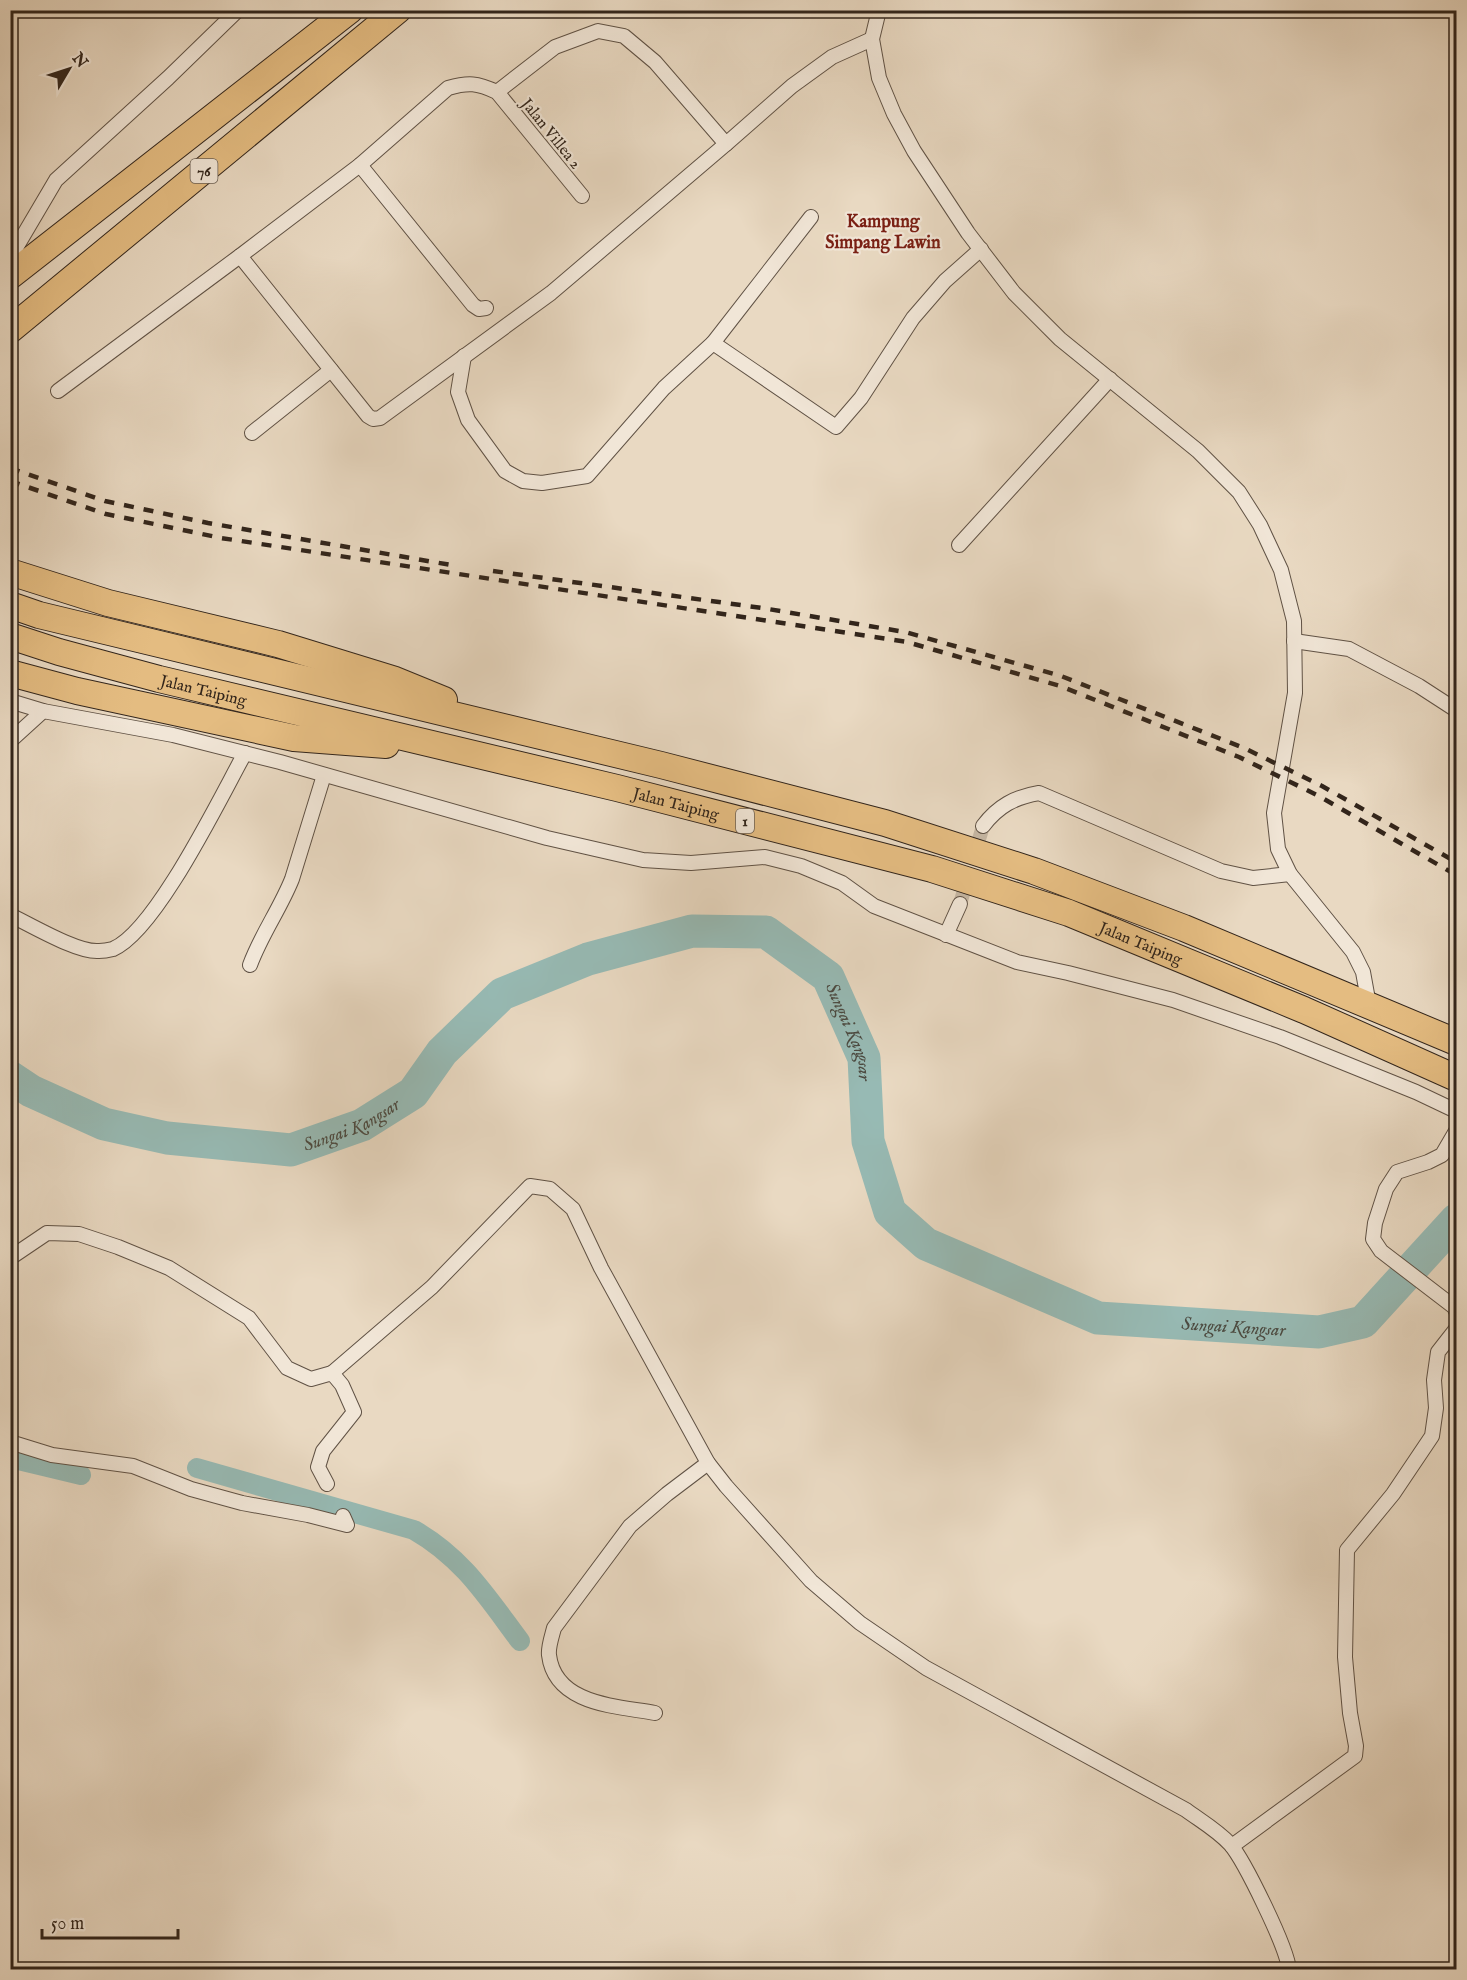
<svg xmlns="http://www.w3.org/2000/svg" width="1467" height="1980" viewBox="0 0 1467 1980" font-family="'IM FELL English',serif">
	<style>
		.lines { fill: none; stroke-linecap: round; stroke-linejoin: round }
		.canal { stroke: #97bab4; stroke-width: 20 }
		.river { stroke: #97bab4; stroke-width: 33 }
		.street-tunnel { stroke: #c4b5a1; stroke-width: 14; stroke-dasharray: 14 7; stroke-linecap: butt }
		.street-casing { stroke: #605245; stroke-width: 16 }
		.highway-casing { stroke: #32251b; stroke-width: 28 }
		.street { stroke: #f1e6d7; stroke-width: 14 }
		.highway { stroke: #e4bc81; stroke-width: 26 }
		.rail { stroke: #32251b; stroke-width: 4.5; stroke-dasharray: 10 10; stroke-linecap: butt }
		.labels { text-anchor: middle; stroke-width: 4.5; stroke-linejoin: round; paint-order: stroke }
		.shield { fill: #f1e6d7; stroke: #6b5f53; stroke-width: 1.5 }
		.shield-label { font-size: 15px; font-weight: bold; fill: #32251b }
		.street-label { font-size: 16px; fill: #32251b; stroke: #f1e6d7 }
		.neighbourhood-label { font-size: 18px; font-weight: bold; fill: #7a1f14; stroke: #f1e6d7 }
		.water-label { font-size: 18px; font-style: italic; fill: #4b4a41; stroke: #f1e6d7 }
	</style>
	<rect width="100%" height="100%" fill="#e9d9c2"/>
	<filter id="stains"><feTurbulence type="fractalNoise" baseFrequency=".00333" numOctaves="4"/><feColorMatrix values="0 0 0 0 .2 0 0 0 0 .09 0 0 0 0 .02 0 0 0 .5 -.17"/></filter>
	<radialGradient id="worn" r=".72"><stop offset=".6" stop-color="#630" stop-opacity="0"/><stop offset="1" stop-color="#630" stop-opacity=".3"/></radialGradient>
	<g class="lines">
		<g class="canal">
			<polyline points="10,1458 81,1475"/>
			<path d="M197,1468L414,1530C463,1558 487,1597 520,1641"/>
		</g>
		<path class="river" id="s1" d="M10,1077L31,1091L104,1124L167,1138L291,1150L362,1125L413,1093L442,1052L502,994L588,959L692,931L766,932L828,977L864,1058L868,1141L890,1212L926,1244L1098,1318L1319,1332L1363,1322L1456,1220"/>
		<polyline class="street-tunnel" points="960,904 983,826"/>
		<defs>
			<g id="street">
				<polyline points="879,10 872,39 879,78 894,114 914,151 968,233 1014,293 1060,339 1198,451 1239,492 1260,525 1281,570 1294,621 1295,693 1274,813 1278,849 1290,874 1353,952 1363,972 1369,1005"/>
				<polyline points="497,92 555,47 598,31 624,36 655,62 726,144 792,86 832,57 872,39"/>
				<polyline points="360,165 473,305 479,309 486,308"/>
				<polyline points="240,256 368,416 373,419 380,418 551,293 726,144"/>
				<polyline points="10,258 56,180 168,78 238,10"/>
				<polyline points="713,343 811,217"/>
				<polyline points="464,356 458,392 468,420 505,471 523,481 542,483 587,476 664,388 713,343 836,427 861,398 913,318 945,281 981,249"/>
				<path d="M58,391L240,256L360,165L448,88C469,82 477,83 497,92L582,196"/>
				<polyline points="252,433 331,370"/>
				<polyline points="959,545 1110,379"/>
				<polyline points="1294,641 1349,649 1419,686 1456,710"/>
				<polyline points="10,701 43,711 173,735 280,762 547,838 643,860 691,863 765,857 801,866 842,883 874,906 1017,962 1068,973 1173,1000 1280,1037 1416,1092 1456,1111"/>
				<polyline points="10,741 43,711"/>
				<path d="M983,826C998,806 1015,797 1039,793L1221,871L1253,878L1290,874"/>
				<path d="M10,915C31,925 78,953 99,951C103,951 109,950 113,949C156,931 221,796 245,753"/>
				<polyline points="946,935 960,904"/>
				<path d="M250,965C262,933 280,909 292,879L324,775"/>
				<polyline points="1456,1131 1442,1155 1428,1162 1397,1172 1386,1189 1375,1223 1373,1239 1381,1251 1454,1307 1456,1311"/>
				<polyline points="10,1258 47,1233 79,1234 118,1247 169,1268 249,1318 287,1368 311,1379 332,1373 342,1385 354,1412 323,1451 318,1467 327,1484"/>
				<path d="M332,1373L432,1287L530,1186L550,1189L573,1209L601,1268L708,1463L726,1486L811,1581L860,1623L926,1668L1186,1810C1201,1821 1217,1830 1230,1844C1244,1860 1288,1949 1289,1970"/>
				<polyline points="10,1442 52,1455 133,1466 191,1489 242,1503 308,1515 347,1525 343,1516"/>
				<path d="M655,1713C617,1706 555,1705 549,1655C548,1647 552,1636 554,1628L630,1526L667,1494L708,1463"/>
				<polyline points="1232,1846 1355,1756 1356,1746 1350,1713 1345,1657 1347,1550 1393,1494 1432,1436 1436,1408 1434,1380 1438,1352 1456,1329"/>
			</g>
			<g id="highway">
				<polyline points="10,276 350,10"/>
				<polyline points="10,330 398,10"/>
				<polyline points="10,572 108,603 278,644 395,680 444,700"/>
				<polyline points="10,605 39,615 661,765 885,823 1034,871 1184,928 1456,1042"/>
				<path id="s2" d="M10,636L59,652L159,679L617,788L932,869L1069,913L1304,1010L1456,1078"/>
				<polyline points="10,673 77,691 294,738 386,745"/>
			</g>
		</defs>
		<use href="#street" class="street-casing"/>
		<use href="#highway" class="highway-casing"/>
		<use href="#street" class="street"/>
		<use href="#highway" class="highway"/>
		<g class="rail">
			<polyline points="10,468 105,501 208,523 451,565"/>
			<polyline points="10,481 106,514 221,538 907,642 1060,686 1239,757 1317,795 1456,875"/>
			<polyline points="493,571 762,608 905,632 1061,676 1244,748 1322,786 1456,862"/>
		</g>
	</g>
	<g class="labels">
		<g class="shield">
			<rect x="190.5" y="159" width="27" height="24" rx="4.5"/>
			<rect x="736" y="809" width="18" height="24" rx="4.5"/>
		</g>
		<g class="shield-label">
			<text x="204" y="176">76</text>
			<text x="745" y="826">1</text>
		</g>
		<g class="street-label">
			<text transform="translate(552 133) rotate(51)" y="6">Jalan Villea 2</text>
			<text dy="6" stroke="none"><textPath href="#s2" startOffset="201">Jalan Taiping</textPath></text>
			<text dy="6" stroke="none"><textPath href="#s2" startOffset="687">Jalan Taiping</textPath></text>
			<text dy="6" stroke="none"><textPath href="#s2" startOffset="1173">Jalan Taiping</textPath></text>
		</g>
		<g class="neighbourhood-label">
			<text x="883" y="227">Kampung<tspan x="883" dy="21">Simpang Lawin</tspan></text>
		</g>
		<g class="water-label">
			<text dy="6" stroke="none"><textPath href="#s1" startOffset="974">Sungai Kangsar</textPath></text>
			<text dy="6" stroke="none"><textPath href="#s1" startOffset="360">Sungai Kangsar</textPath></text>
			<text dy="6" stroke="none"><textPath href="#s1" startOffset="1532">Sungai Kangsar</textPath></text>
		</g>
	</g>
	<rect width="1467" height="1980" fill="none" stroke="#e9d9c2" stroke-width="36"/>
	<rect x="12" y="12" width="1443" height="1956" fill="none" stroke="#32251b" stroke-width="3"/>
	<rect x="18" y="18" width="1431" height="1944" fill="none" stroke="#32251b" stroke-width="1.5"/>
	<g transform="translate(69 69) rotate(51)" stroke="#f1e6d7" stroke-width="4.5" paint-order="stroke">
	<path d="M0-4.5L10 22L0 15L-10 22Z" fill="#32251b"/>
	<text y="-9" font-size="16" font-weight="bold" text-anchor="middle" fill="#32251b">N</text>
	</g>
	<path d="M42 1929v9h136v-9" fill="none" stroke="#32251b" stroke-width="3"/>
	<text x="51" y="1929" font-size="18" fill="#32251b" stroke="#f1e6d7" stroke-width="4.5" paint-order="stroke">50 m</text>
	<rect width="100%" height="100%" filter="url(#stains)"/>
	<rect width="100%" height="100%" fill="url(#worn)"/>
</svg>
